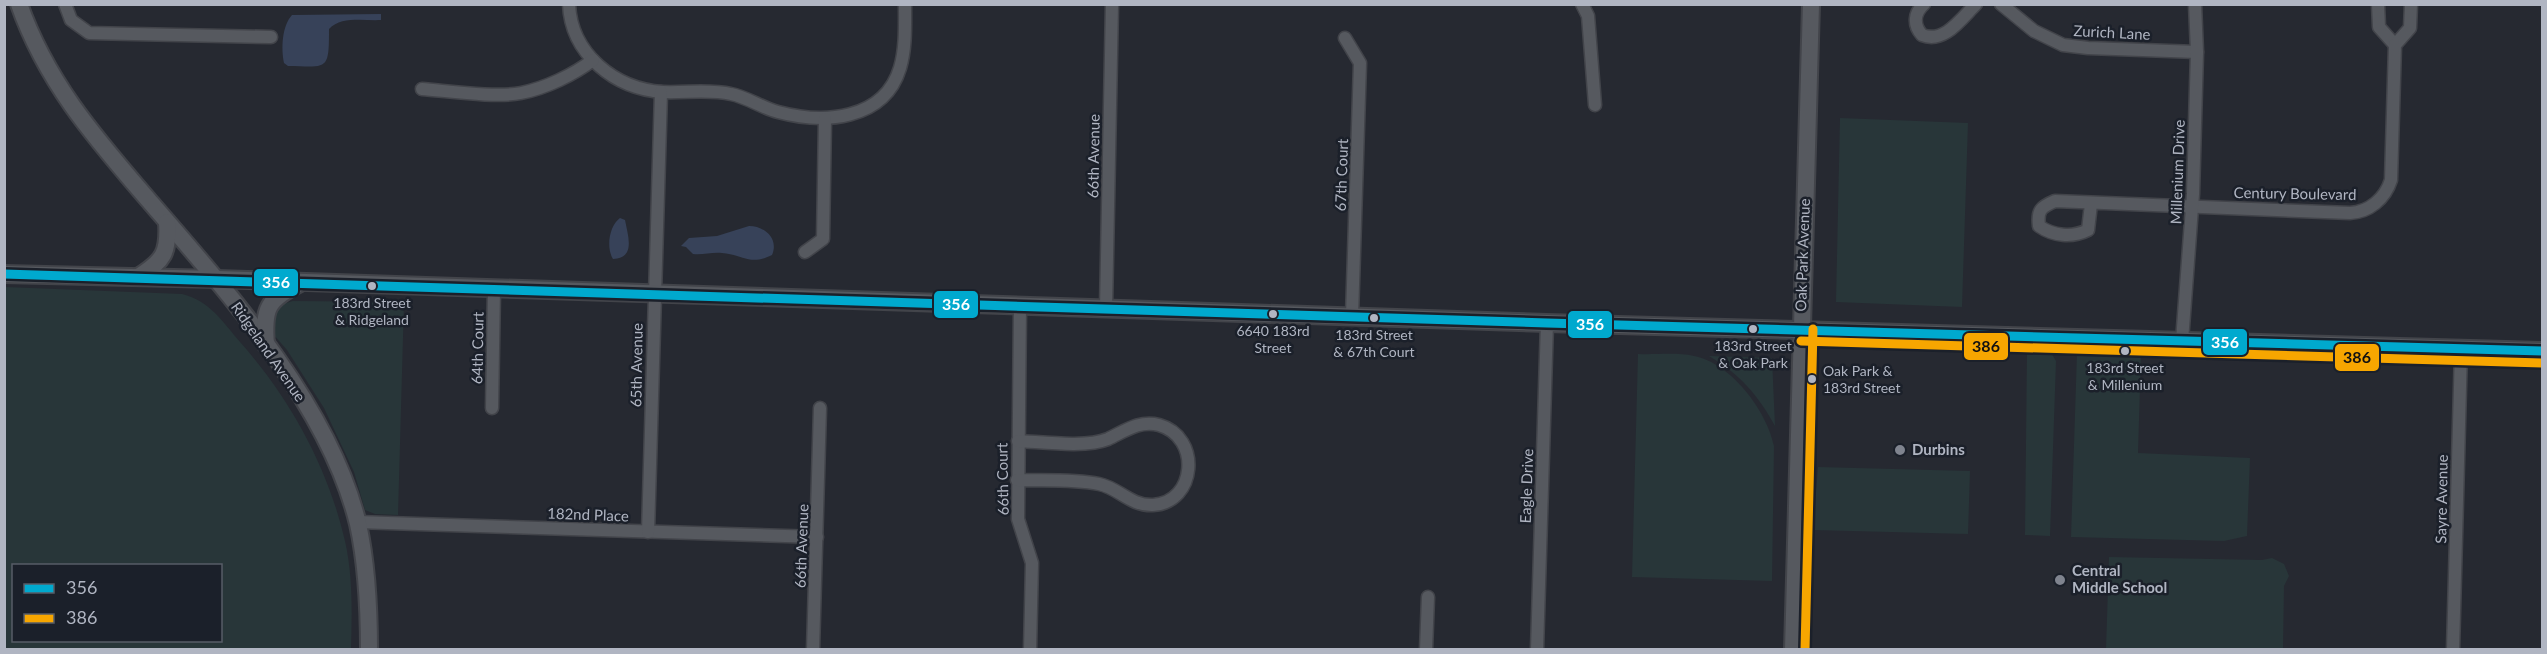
<svg xmlns="http://www.w3.org/2000/svg" width="2547" height="654" viewBox="0 0 2547 654" font-family="Lato,sans-serif">
	<style>
		.green { fill: #283639; fill-rule: evenodd }
		.water { fill: #374259 }
		.lines { fill: none; stroke-linecap: round; stroke-linejoin: round }
		.minor-casing { stroke: #42444a; stroke-width: 15 }
		.tertiary-casing { stroke: #42444a; stroke-width: 20 }
		.minor { stroke: #56595f; stroke-width: 12 }
		.tertiary { stroke: #56595f; stroke-width: 16 }
		.bus-1-casing { stroke: #1b202a; stroke-width: 14 }
		.bus-2-casing { stroke: #1b202a; stroke-width: 14 }
		.bus-1 { stroke: #00a9ce; stroke-width: 9 }
		.bus-2 { stroke: #f7a600; stroke-width: 9 }
		.bus-dot { fill: #b0b5c2; stroke: #1b202a; stroke-width: 2 }
		.poi-dot { fill: #80848f; stroke: #1b202a; stroke-width: 2 }
		.labels { text-anchor: middle; stroke-width: 5; stroke-linejoin: round; paint-order: stroke }
		.bus-label { font-size: 14px; fill: #b0b5c2; stroke: #1b202a }
		.street-label { font-size: 15px; fill: #b0b5c2; stroke: #1b202a }
		.poi-label { font-size: 15px; font-weight: bold; fill: #b0b5c2; stroke: #1b202a; text-anchor: start }
		.line-badge { stroke: #1b202a; stroke-width: 2 }
		.badge-label { font-size: 16px; text-anchor: middle; font-weight: bold; fill: #fff }
		.pale-badge-label { font-size: 16px; text-anchor: middle; font-weight: bold; fill: #111 }
	</style>
	<rect width="100%" height="100%" fill="#262931"/>
	<g class="green">
		<polygon points="1840,118 1968,123 1962,307 1836,302"/>
		<path d="M5,287L182,294C210,301 222,321 240,342C290,398 328,467 345,541C353,576 352,614 351,649H5ZM14,566H220V640H14Z"/>
		<polygon points="293,301 404,302 398,515 375,514 365,510 354,472 324,408 287,350 273,334 271,319 276,306"/>
		<polygon points="2027,349 2050,351 2056,361 2050,536 2025,535"/>
		<polygon points="2077,353 2141,354 2138,453 2250,458 2247,536 2224,541 2071,537"/>
		<path d="M1638,354C1655,355 1676,352 1694,356C1731,363 1767,411 1774,446L1772,581L1632,577Z"/>
		<path d="M1709,356L1772,358L1775,426C1758,395 1740,374 1709,356Z"/>
		<polygon points="1818,467 1970,471 1968,534 1813,530"/>
		<polygon points="2109,557 2262,560 2272,558 2284,564 2289,576 2284,586 2283,649 2106,649"/>
	</g>
	<g class="water">
		<path d="M381,14V20C364,21 341,16 329,29C329,71 328,67 288,66L284,63C281,48 282,26 292,15Z"/>
		<path d="M620,218L625,220C628,236 636,258 613,259C606,248 609,226 620,218Z"/>
		<path d="M749,226C765,226 779,239 772,255C750,266 744,255 722,253C712,252 703,255 693,254L686,247L681,246L689,238L717,236Z"/>
	</g>
	<g class="lines">
		<defs>
			<g id="minor">
				<polyline points="65,4 71,20 89,33 271,37"/>
				<path d="M569,4C571,54 615,89 663,92C685,93 710,89 731,94C747,97 762,108 778,112C823,124 884,121 900,68C906,48 905,25 905,4"/>
				<polyline points="1582,4 1588,16 1595,105"/>
				<path d="M1924,4C1914,13 1913,25 1922,35C1944,44 1961,19 1976,4"/>
				<polyline points="2001,4 2034,31 2063,45 2088,48 2197,52"/>
				<polyline points="2378,4 2379,27 2395,45"/>
				<polyline points="1345,38 1360,63 1352,316"/>
				<path d="M422,89C448,91 497,98 521,93C546,88 573,75 593,60"/>
				<path d="M2091,204L2088,230C2072,238 2053,236 2039,226C2037,210 2041,207 2055,201L2350,213C2369,212 2385,199 2391,180L2395,45L2410,28L2411,4"/>
				<polyline points="805,252 823,239 825,119"/>
				<polyline points="1020,305 1018,519 1032,563 1030,650"/>
				<polyline points="1106,308 1112,4"/>
				<polyline points="2182,341 2193,194 2197,52 2195,4"/>
				<polyline points="492,408 494,289"/>
				<path d="M1017,480C1043,481 1073,479 1099,484C1119,488 1130,506 1153,505C1196,503 1202,437 1159,425C1139,420 1125,431 1108,439C1086,448 1042,442 1018,441"/>
				<polyline points="357,522 817,537"/>
				<polyline points="648,532 661,92"/>
				<polyline points="813,650 820,408"/>
				<polyline points="1426,650 1428,597"/>
				<polyline points="1537,650 1547,323"/>
				<polyline points="2453,650 2461,349"/>
			</g>
			<g id="tertiary">
				<path d="M19,4C47,84 97,140 151,203C228,292 330,407 358,524C367,565 369,607 369,650"/>
				<polyline points="4,274 217,279 1547,323 2542,351"/>
				<path d="M138,277C164,261 169,252 167,222"/>
				<path d="M266,345C263,308 267,300 300,283"/>
				<polyline points="1793,650 1811,4"/>
			</g>
		</defs>
		<use href="#minor" class="minor-casing"/>
		<use href="#tertiary" class="tertiary-casing"/>
		<use href="#minor" class="minor"/>
		<use href="#tertiary" class="tertiary"/>
		<defs>
			<polyline id="bus-1" points="4,274 1547,323 2542,351"/>
			<g id="bus-2">
				<polyline points="1801,341 2542,363"/>
				<polyline points="1805,650 1813,329"/>
			</g>
		</defs>
		<use href="#bus-1" class="bus-1-casing"/>
		<use href="#bus-2" class="bus-2-casing"/>
		<use href="#bus-1" class="bus-1"/>
		<use href="#bus-2" class="bus-2"/>
	</g>
	<g class="bus-dot">
		<circle cx="372" cy="286" r="5"/>
		<circle cx="1273" cy="314" r="5"/>
		<circle cx="1374" cy="318" r="5"/>
		<circle cx="1753" cy="329" r="5"/>
		<circle cx="2125" cy="351" r="5"/>
		<circle cx="1812" cy="379" r="5"/>
	</g>
	<g class="poi-dot">
		<circle cx="1900" cy="450" r="6"/>
		<circle cx="2060" cy="580" r="6"/>
	</g>
	<g class="labels">
		<g class="bus-label">
			<text x="372" y="308">183rd Street<tspan x="372" dy="17">&amp; Ridgeland</tspan></text>
			<text x="1273" y="336">6640 183rd<tspan x="1273" dy="17">Street</tspan></text>
			<text x="1374" y="340">183rd Street<tspan x="1374" dy="17">&amp; 67th Court</tspan></text>
			<text x="1753" y="351">183rd Street<tspan x="1753" dy="17">&amp; Oak Park</tspan></text>
			<text x="2125" y="373">183rd Street<tspan x="2125" dy="17">&amp; Millenium</tspan></text>
			<text x="1823" y="376" text-anchor="start">Oak Park &amp;<tspan x="1823" dy="17">183rd Street</tspan></text>
		</g>
		<g class="street-label">
			<text transform="translate(2112 33) rotate(3)" y="5">Zurich Lane</text>
			<text transform="translate(1094 156) rotate(-89)" y="5">66th Avenue</text>
			<text transform="translate(2178 172) rotate(-88)" y="5">Millenium Drive</text>
			<text transform="translate(1342 175) rotate(-88)" y="5">67th Court</text>
			<text transform="translate(2295 194) rotate(1)" y="5">Century Boulevard</text>
			<text transform="translate(1803 255) rotate(-88)" y="5">Oak Park Avenue</text>
			<text transform="translate(478 348) rotate(-89)" y="5">64th Court</text>
			<text transform="translate(268 352) rotate(55)" y="5">Ridgeland Avenue</text>
			<text transform="translate(637 365) rotate(-89)" y="5">65th Avenue</text>
			<text transform="translate(1003 479) rotate(-91)" y="5">66th Court</text>
			<text transform="translate(1527 486) rotate(-88)" y="5">Eagle Drive</text>
			<text transform="translate(2442 499) rotate(-89)" y="5">Sayre Avenue</text>
			<text transform="translate(588 515) rotate(2)" y="5">182nd Place</text>
			<text transform="translate(802 546) rotate(-88)" y="5">66th Avenue</text>
		</g>
		<g class="poi-label">
			<text x="1912" y="455">Durbins</text>
			<text x="2072" y="576">Central<tspan x="2072" dy="17">Middle School</tspan></text>
		</g>
	</g>
	<g class="line-badge">
		<rect x="253" y="268" width="46" height="29" rx="6" fill="#00a9ce"/>
		<rect x="933" y="290" width="46" height="29" rx="6" fill="#00a9ce"/>
		<rect x="1567" y="310" width="46" height="29" rx="6" fill="#00a9ce"/>
		<rect x="2202" y="328" width="46" height="28" rx="6" fill="#00a9ce"/>
		<rect x="1963" y="332" width="46" height="29" rx="6" fill="#f7a600"/>
		<rect x="2334" y="343" width="46" height="29" rx="6" fill="#f7a600"/>
	</g>
	<g class="badge-label">
		<text x="276" y="288">356</text>
		<text x="956" y="310">356</text>
		<text x="1590" y="330">356</text>
		<text x="2225" y="348">356</text>
	</g>
	<g class="pale-badge-label">
		<text x="1986" y="352">386</text>
		<text x="2357" y="363">386</text>
	</g>
	<rect width="2547" height="654" fill="none" stroke="#b0b5c2" stroke-width="12"/>
	<rect x="12" y="564" width="210" height="78" fill="#1b202a" stroke="#575c67" stroke-width="1.5"/>
	<rect x="24" y="584" width="30" height="9" fill="#00a9ce" stroke="#575c67" stroke-width="1.5"/>
	<text x="66" y="594" font-size="18" fill="#b0b5c2">356</text>
	<rect x="24" y="614" width="30" height="9" fill="#f7a600" stroke="#575c67" stroke-width="1.5"/>
	<text x="66" y="624" font-size="18" fill="#b0b5c2">386</text>
</svg>
